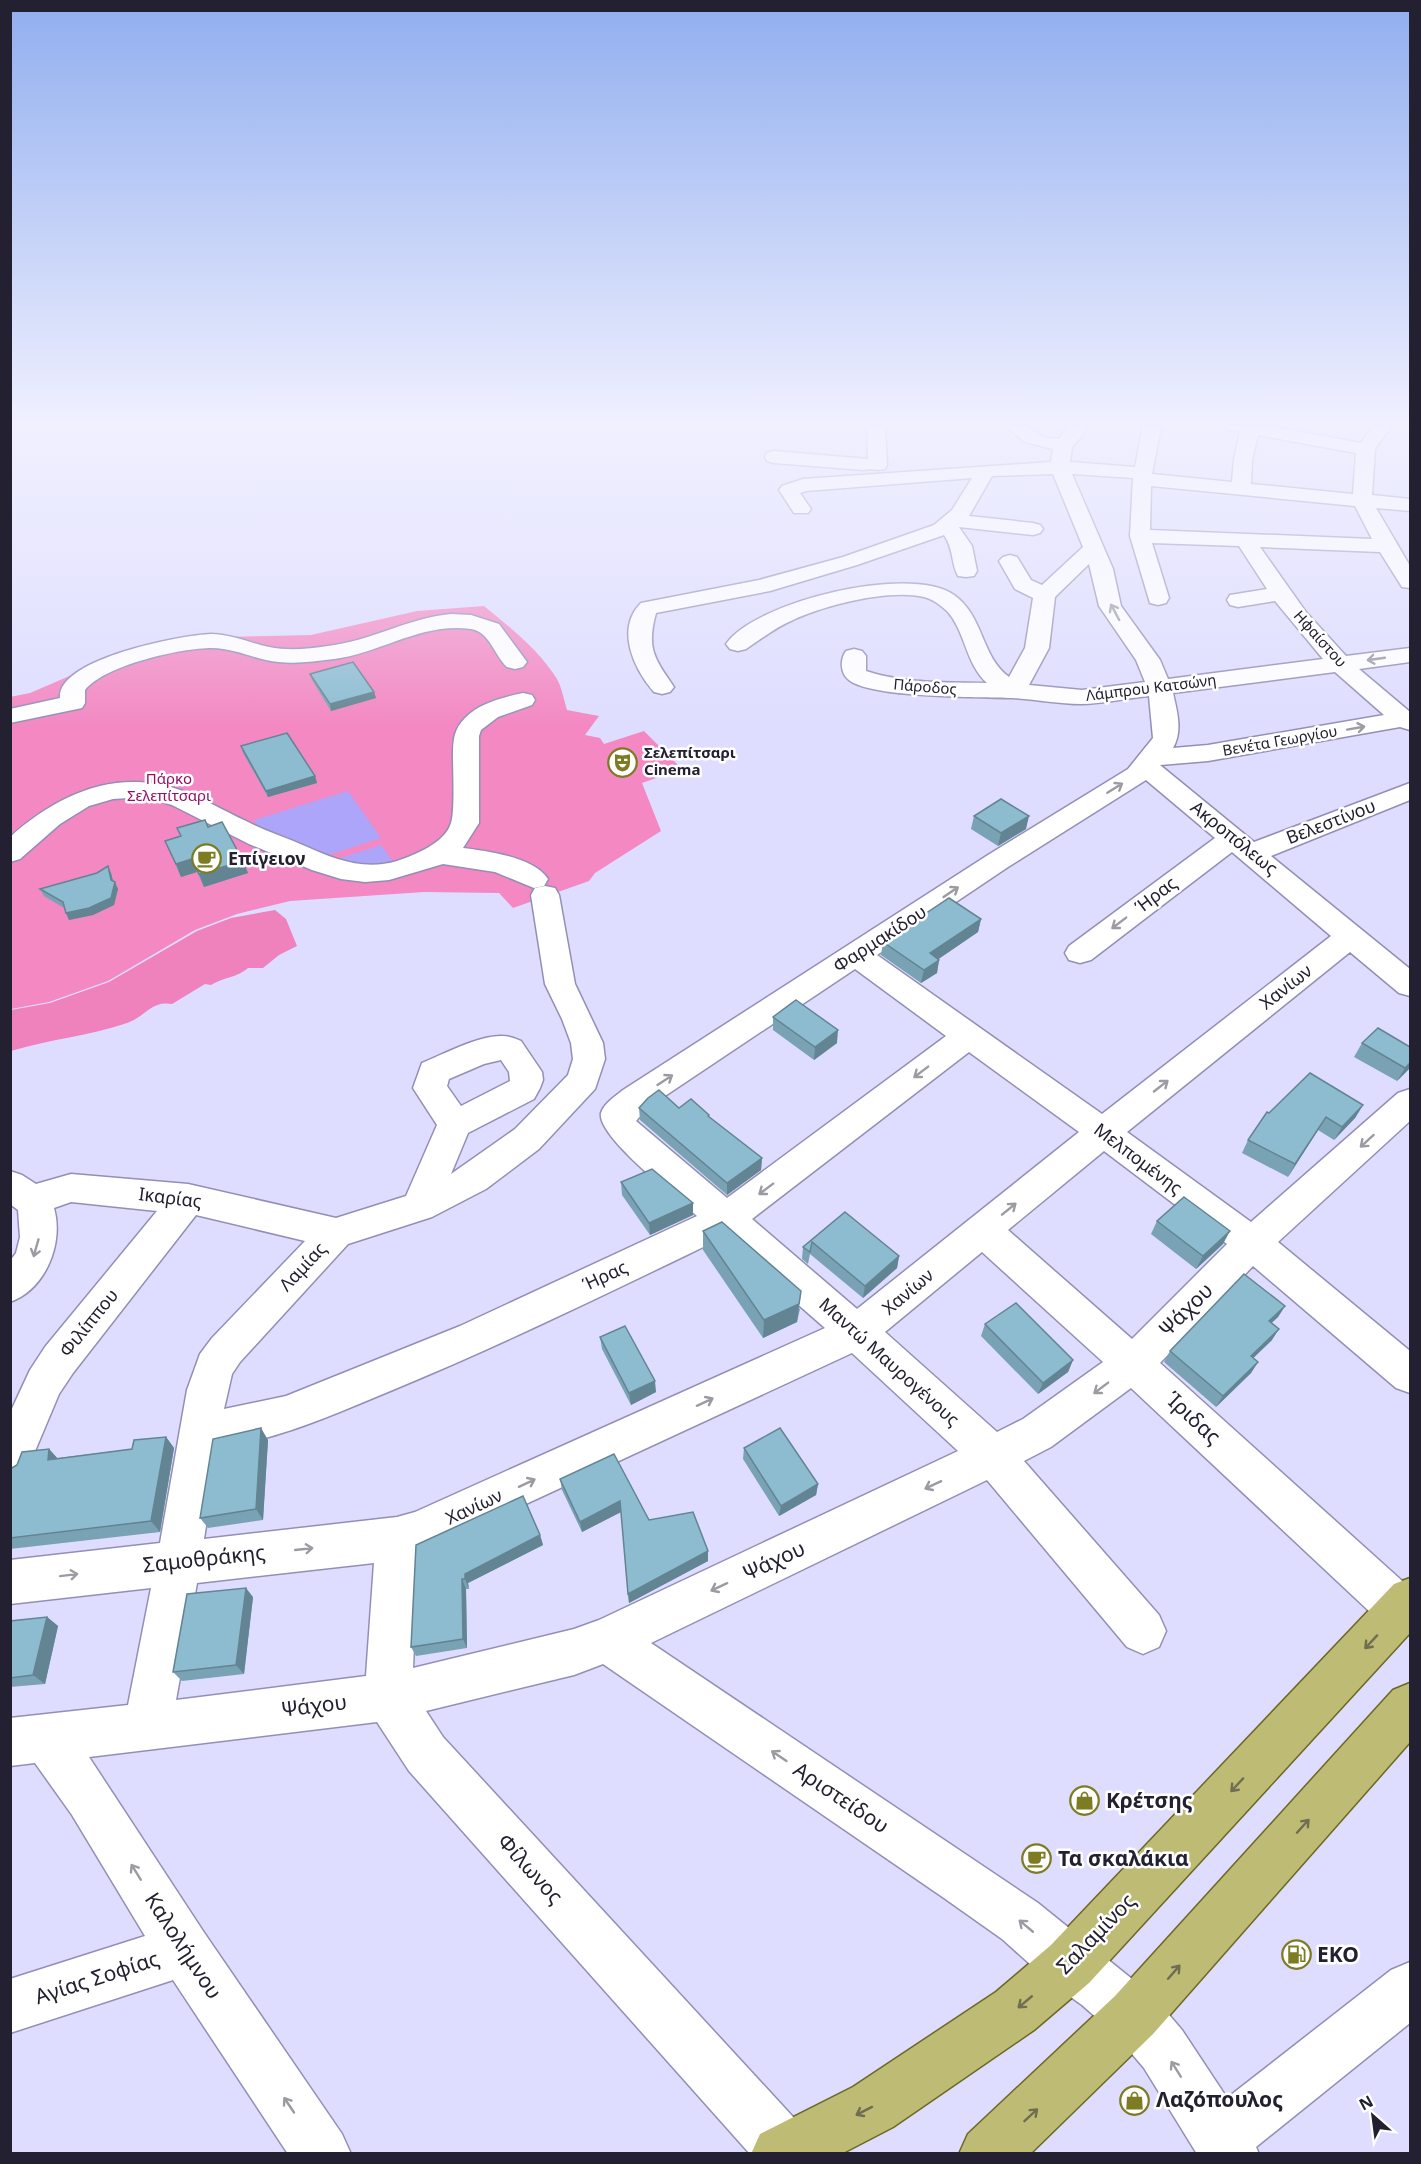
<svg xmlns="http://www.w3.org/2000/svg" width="1421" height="2164" viewBox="0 0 1421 2164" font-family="'Noto Sans',sans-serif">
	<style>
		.green { fill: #f388c2 }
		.forest { fill: #ef81bd }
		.water { fill: #ada5fa }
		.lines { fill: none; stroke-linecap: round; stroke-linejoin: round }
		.minor-casing { stroke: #928fb7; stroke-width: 3 }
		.major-casing { stroke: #6b6821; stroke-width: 3 }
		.minor { fill: #fff; fill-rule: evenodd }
		.major { fill: #bebb74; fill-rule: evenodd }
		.wall { fill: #79a2b4 }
		.shaded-wall { fill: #638492 }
		.building { fill: #8dbcd1; stroke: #638492; stroke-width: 1.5 }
		.oneway { stroke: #9c9ba2 }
		.oneway2 { stroke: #706e52 }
		.labels { text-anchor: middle; stroke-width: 5; stroke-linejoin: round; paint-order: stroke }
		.far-street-label { font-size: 15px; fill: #232131; stroke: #fff }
		.far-poi-label { font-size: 15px; font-weight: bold; fill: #232131; stroke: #fff; text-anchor: start }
		.far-park-label { font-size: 15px; fill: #950e67; stroke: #fff }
		.street-label { font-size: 18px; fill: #232131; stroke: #fff }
		.poi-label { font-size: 18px; font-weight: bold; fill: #232131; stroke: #fff; text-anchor: start }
		.near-street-label { font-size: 21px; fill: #232131; stroke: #fff }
		.near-poi-label { font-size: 21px; font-weight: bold; fill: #232131; stroke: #fff; text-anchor: start }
	</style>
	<rect width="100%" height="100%" fill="#deddff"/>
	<path class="green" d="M484,606C511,628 538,649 557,679C562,688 564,700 567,710L599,716L585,735L600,738L604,744L644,731L682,769L642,783L661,831L595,873L589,881L513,908L499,893L424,892L290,901L237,914L195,930L108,981L49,1002L11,1009L10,697L30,693L130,650L180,638L311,635L417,611Z"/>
	<path class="forest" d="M275,910L286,919L297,946L279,955L263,968H248C237,978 223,977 211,985L205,984L172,1004C151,1000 145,1017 127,1023C89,1036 50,1039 11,1051V1010L50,1003L109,982L197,931L231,918Z"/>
	<g class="water">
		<polygon points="348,791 381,838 323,857 260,830 254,820"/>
		<polygon points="381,845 395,864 380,867 331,861"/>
	</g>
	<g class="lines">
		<defs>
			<g id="minor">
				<path d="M867,426H885L887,465L885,469C877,471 872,468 864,470L774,463L767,461L765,457L767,453L774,451L868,459Z"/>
				<path d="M1006,426H1026L1043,437L1059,439L1068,426H1086L1081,437L1072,447L1070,462L1135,467L1143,426H1161L1152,474L1232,482L1234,460L1240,432L1229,430L1226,426H1268L1361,443L1373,426H1391L1375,449L1372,495L1410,499V511L1376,508L1410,566V588L1402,587L1380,552L1260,547L1306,612L1346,656L1410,648V662L1359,669L1410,712V730L1400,727L1208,761L1160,765L1254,842L1410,783V800L1271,856L1410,969V996L1399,993L1350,952L1127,1132L1251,1222L1398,1093L1410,1089V1121L1278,1242L1410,1351V1393L1396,1388L1253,1266L1160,1363L1410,1588V1629L1401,1633L1385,1626L1131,1388L1051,1447L1024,1461L1159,1615L1166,1631L1159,1647L1143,1654L1127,1647L987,1480L651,1643L1038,1903L1153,1996L1182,2030L1227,2098L1391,1970L1410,1962V2023L1256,2147L1259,2154H1197L1144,2068L1115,2034L1082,2005L1051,1983L1002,1939L944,1898L603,1664L574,1675L426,1711L443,1737L806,2131L814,2154H750L409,1771L377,1722L89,1757L203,1931L342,2134L351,2154H288L173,1980L10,2033V1979L145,1936L72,1815L35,1763L10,1766V1718L128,1705L151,1588L10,1604V1560L160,1543L187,1390L200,1354L212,1338L305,1241L196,1215L73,1373L59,1394L25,1475L10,1481V1413L30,1370L45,1347L157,1211L71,1202L54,1208C64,1243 46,1289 10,1302V1261L16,1253L20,1237L18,1210L10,1204V1171L22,1175L36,1184L71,1174L188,1184L336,1218L406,1196L437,1125L413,1088L422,1063C444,1054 479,1035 503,1036C509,1036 516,1039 521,1041L542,1072L543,1080L540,1088L534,1099L468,1133L451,1174L515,1129L568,1075L573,1059L571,1043L562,1019L545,984L531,895L535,888L545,886L555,888L559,895L575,984L603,1043L605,1059L595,1089L539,1149L486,1189L432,1217L348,1244L240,1362L232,1374L224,1409L286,1396L460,1326L697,1216C679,1200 596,1136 601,1113C604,1103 616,1096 623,1090L988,855L1128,769L1153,738L1149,696C1127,698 1103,704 1081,704C1058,704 1035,699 1012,698C980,697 871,698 849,680C840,673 840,659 846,651L854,649L862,651L866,656V671C905,684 947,682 987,683C965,663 966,632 947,611C940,605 933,599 924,597C888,589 826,605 793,620C776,627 761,639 746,649L738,651L730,649L726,644C756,601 911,564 954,595C984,616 981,657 1009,677L1025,648L1033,598L1015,589L999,561L1003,557L1010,555L1017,557L1031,580L1042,585L1083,547L1053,474L992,476L969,516L1033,523L1040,525L1043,529L1040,533L1033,535L959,527L972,546L977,571L974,576L966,577L958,576C951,564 954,549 944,535L857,565L770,591L656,613C646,649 655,659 674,687L670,692L662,694L654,692C634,669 615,629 641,603L759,580L843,557L934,525L952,510L972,478L806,491L800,493L811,509L808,513H794L779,490L782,486L803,479L1051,462L1053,449L1025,442ZM1258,435L1356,453L1353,494L1251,484L1252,460ZM1072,474L1133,478L1130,536L1150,603L1158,605L1166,603L1169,598L1152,543L1239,546L1267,589L1230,595L1227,600L1230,605L1238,607L1275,601L1323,659L1168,679L1160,660L1121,606L1113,569ZM1151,486L1355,506L1372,539L1150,530ZM1089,564L1099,606L1136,660L1145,682L1082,690L1029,685L1049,648L1055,597ZM1335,672L1384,715L1208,745L1173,748C1183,731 1177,711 1173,693ZM1146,780L1215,838L1069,946L1065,953L1069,960L1080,963L1091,960L1232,852L1331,936L1102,1114L877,955L1008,867ZM855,969L946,1036L727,1198L636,1121L647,1108ZM969,1052L1079,1132L857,1309L752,1219ZM501,1060L509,1072L510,1081L461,1106L447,1086L449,1079L484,1064ZM1104,1151L1227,1244L1132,1339L1008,1230ZM722,1238L825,1328L415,1512L397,1517L204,1539L218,1448C281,1439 337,1413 395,1389C506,1343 614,1290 722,1238ZM982,1252L1103,1362L1023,1419L997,1432L885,1332ZM852,1353L958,1451L599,1620L574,1629L413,1668L418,1554ZM374,1563L366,1676L176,1700L197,1583Z"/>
				<path d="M451,614L471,615L499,624L527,662L523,667L515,669L507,667C494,655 490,632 471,629C422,622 381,653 334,659C311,662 288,665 266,660C248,656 231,648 212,648C181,648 105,665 85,690V703L82,708L10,723V709L60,698C57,659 181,635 211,634C231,634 250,643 269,647C288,651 309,649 328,646C371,641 408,618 451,614Z"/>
				<path d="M523,693L532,695L535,700L532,705L498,717L481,730L479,736V823L463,848C487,851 534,857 548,879L544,886L534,888L495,872L443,864L389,880L365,882L341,879L312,870L249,844L172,805L145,797L113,799L89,806L60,824L20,859L10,862V837C58,794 116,768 180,790C203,798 224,811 246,821C265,831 285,837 305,846C334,859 364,871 397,861C415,855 445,843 451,823C455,812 453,770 453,755C453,740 454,729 465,718C479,703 504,697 523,693Z"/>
			</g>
			<g id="major">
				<polygon points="1410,1578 1410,1633 1089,1983 1034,2030 893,2127 841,2154 751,2154 760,2134 853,2087 996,1992 1051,1945 1394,1584"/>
				<polygon points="1410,1683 1410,1742 1153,2034 1030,2154 959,2154 968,2134 1115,1996 1393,1690"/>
			</g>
		</defs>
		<use href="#minor" class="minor-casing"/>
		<use href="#major" class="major-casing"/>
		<use href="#minor" class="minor"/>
		<use href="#major" class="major"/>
	</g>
	<g class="wall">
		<polygon points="310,674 374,692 376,698 331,711 312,680"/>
		<polygon points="241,746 315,776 317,783 268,797 243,753"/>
		<polygon points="974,816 1026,829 998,846 971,829"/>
		<polygon points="208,827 243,861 248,873 204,887 197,872 181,877 165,841"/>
		<polygon points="111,873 113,881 118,889 114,905 93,915 69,920 64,908 44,896 40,889"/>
		<polygon points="981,919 978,932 938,959 939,960 937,973 921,983 881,955 883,942"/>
		<polygon points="773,1017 837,1043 814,1060 773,1030"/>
		<polygon points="1362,1043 1410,1047 1410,1068 1397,1081 1354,1057"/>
		<polygon points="1363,1105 1355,1118 1334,1140 1318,1130 1288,1177 1242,1153 1248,1140 1269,1113"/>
		<polygon points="639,1108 679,1108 709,1117 762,1158 761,1170 727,1195 640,1120"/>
		<polygon points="621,1182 693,1215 650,1235 622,1195"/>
		<polygon points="845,1212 899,1256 897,1268 863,1298 810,1254 808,1264 802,1259 803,1247"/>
		<polygon points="1157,1221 1223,1244 1196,1269 1151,1234"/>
		<polygon points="703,1231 800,1309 797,1322 763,1338 703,1250"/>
		<polygon points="1285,1306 1278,1317 1271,1323 1272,1340 1253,1358 1258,1362 1251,1373 1216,1407 1164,1362 1170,1351"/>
		<polygon points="985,1324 1073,1360 1068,1372 1038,1394 981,1336"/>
		<polygon points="600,1337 656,1392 631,1405 602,1349"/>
		<polygon points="166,1437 174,1448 160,1532 10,1549 10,1469 49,1449 57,1458 132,1449"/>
		<polygon points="268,1440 263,1520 208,1528 200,1518"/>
		<polygon points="744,1448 818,1484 816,1495 779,1516 743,1459"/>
		<polygon points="560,1479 649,1520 708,1551 708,1561 629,1603 621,1512 582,1532 562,1490"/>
		<polygon points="540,1535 543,1545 468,1583 469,1589 466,1589 467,1648 416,1656 411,1647 416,1545"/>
		<polygon points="253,1597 244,1674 182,1681 173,1672"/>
		<polygon points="47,1617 58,1626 45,1684 10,1687 10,1621"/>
	</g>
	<g class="shaded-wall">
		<polygon points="374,692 376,698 331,711 330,704"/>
		<polygon points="315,776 317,783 268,797 266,791"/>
		<polygon points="1029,816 1026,829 998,846 1001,833"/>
		<polygon points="192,859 197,872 181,877 176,864"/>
		<polygon points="243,861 248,873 204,887 199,874"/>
		<polygon points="108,866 111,873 114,885 115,882 118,889 114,905 93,915 69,920 66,913 111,880"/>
		<polygon points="981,919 978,932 927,967 930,953"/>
		<polygon points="939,960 937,973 921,983 924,970"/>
		<polygon points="838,1030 837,1043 814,1060 815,1047"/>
		<polygon points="1410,1063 1410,1068 1397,1081 1405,1068"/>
		<polygon points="1363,1105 1355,1118 1334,1140 1342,1127"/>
		<polygon points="1326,1117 1318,1130 1288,1177 1295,1164"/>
		<polygon points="762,1158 761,1170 727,1195 727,1183"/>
		<polygon points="693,1203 693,1215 650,1235 649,1223"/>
		<polygon points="1230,1231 1223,1244 1196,1269 1203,1256"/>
		<polygon points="899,1256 897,1268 863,1298 865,1286"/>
		<polygon points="801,1291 797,1322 763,1338 764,1320"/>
		<polygon points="1285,1306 1278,1317 1262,1332 1269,1321"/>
		<polygon points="1279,1329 1272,1340 1244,1367 1251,1356"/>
		<polygon points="1073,1360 1068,1372 1038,1394 1043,1383"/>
		<polygon points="1258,1362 1251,1373 1216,1407 1223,1396"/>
		<polygon points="655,1381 656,1392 631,1405 629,1393"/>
		<polygon points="261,1428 268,1440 263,1520 256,1509"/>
		<polygon points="166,1437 174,1448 160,1532 151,1521"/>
		<polygon points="49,1449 59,1460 48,1460"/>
		<polygon points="818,1484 816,1495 779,1516 781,1506"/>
		<polygon points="620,1501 621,1512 582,1532 580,1522"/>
		<polygon points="540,1535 543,1545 468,1583 469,1589 465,1579 465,1574"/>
		<polygon points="708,1551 708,1561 629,1603 628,1594"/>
		<polygon points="462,1579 466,1589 467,1648 463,1639"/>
		<polygon points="246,1588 253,1597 244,1674 236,1665"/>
		<polygon points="47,1617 58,1626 45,1684 33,1675"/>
	</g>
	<g class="building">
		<polygon points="353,662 374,692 330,704 310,674"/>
		<polygon points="287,733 315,776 266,791 241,746"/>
		<polygon points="1001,799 1029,816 1001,833 974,816"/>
		<polygon points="205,820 208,827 222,822 243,861 199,874 192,859 176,864 165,841 181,836 177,828"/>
		<polygon points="108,866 111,880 115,882 111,898 89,908 66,913 63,902 40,889 97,873"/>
		<polygon points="949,898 981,919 930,953 939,960 924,970 883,942"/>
		<polygon points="796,1000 838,1030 815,1047 773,1017"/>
		<polygon points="1378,1028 1410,1047 1410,1063 1405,1068 1362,1043"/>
		<polygon points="1310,1073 1363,1105 1342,1127 1326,1117 1295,1164 1248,1140 1267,1112 1269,1113"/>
		<polygon points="659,1090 679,1108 691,1099 709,1115 708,1116 762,1158 727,1183 639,1108 648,1098"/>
		<polygon points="652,1169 693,1203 649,1223 621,1182"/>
		<polygon points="1184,1197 1230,1231 1203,1256 1157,1221"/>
		<polygon points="845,1212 899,1256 865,1286 812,1242 810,1252 803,1247"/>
		<polygon points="722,1222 801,1291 799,1304 764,1320 703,1231"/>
		<polygon points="1244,1274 1285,1306 1269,1321 1279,1329 1251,1356 1258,1362 1223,1396 1170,1351"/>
		<polygon points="1016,1303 1073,1360 1043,1383 985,1324"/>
		<polygon points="625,1326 655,1381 629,1393 600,1337"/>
		<polygon points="261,1428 256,1509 200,1518 213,1439"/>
		<polygon points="780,1428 818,1484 781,1506 744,1448"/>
		<polygon points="166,1437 151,1521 10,1538 10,1469 17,1465 22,1452 49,1449 48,1460 132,1449 134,1440"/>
		<polygon points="614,1454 649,1520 693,1512 708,1551 628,1594 620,1501 580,1522 560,1479"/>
		<polygon points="523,1496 540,1535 465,1574 465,1579 462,1579 463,1639 411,1647 416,1545"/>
		<polygon points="246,1588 236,1665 173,1672 187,1594"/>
		<polygon points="47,1617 33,1675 10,1678 10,1621"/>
	</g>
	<defs><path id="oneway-shaft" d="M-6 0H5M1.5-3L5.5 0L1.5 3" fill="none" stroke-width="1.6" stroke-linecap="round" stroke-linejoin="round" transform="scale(1.5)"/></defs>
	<g class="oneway">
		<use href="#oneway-shaft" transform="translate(1115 612) rotate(-118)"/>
		<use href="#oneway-shaft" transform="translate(1376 659) rotate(172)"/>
		<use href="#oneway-shaft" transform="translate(1356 728) rotate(-10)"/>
		<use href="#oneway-shaft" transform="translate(1115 788) rotate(-32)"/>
		<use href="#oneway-shaft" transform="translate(951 892) rotate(-34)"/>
		<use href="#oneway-shaft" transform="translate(1119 923) rotate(143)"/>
		<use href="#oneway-shaft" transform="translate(921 1072) rotate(143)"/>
		<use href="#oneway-shaft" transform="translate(665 1080) rotate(-33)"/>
		<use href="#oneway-shaft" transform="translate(1161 1086) rotate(-38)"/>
		<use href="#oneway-shaft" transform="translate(1367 1141) rotate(138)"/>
		<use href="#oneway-shaft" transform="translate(766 1189) rotate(143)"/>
		<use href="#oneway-shaft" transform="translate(1009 1209) rotate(-39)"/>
		<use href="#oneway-shaft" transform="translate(36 1248) rotate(106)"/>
		<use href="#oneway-shaft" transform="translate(1101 1388) rotate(143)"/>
		<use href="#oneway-shaft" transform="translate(705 1402) rotate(-25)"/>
		<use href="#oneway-shaft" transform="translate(527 1483) rotate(-25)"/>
		<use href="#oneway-shaft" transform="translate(933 1485) rotate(155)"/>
		<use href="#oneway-shaft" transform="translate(304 1549) rotate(-6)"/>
		<use href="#oneway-shaft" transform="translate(69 1575) rotate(-7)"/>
		<use href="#oneway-shaft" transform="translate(719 1587) rotate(155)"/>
		<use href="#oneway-shaft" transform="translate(779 1756) rotate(-146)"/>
		<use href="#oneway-shaft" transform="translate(136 1872) rotate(-122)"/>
		<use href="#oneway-shaft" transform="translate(1026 1926) rotate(-140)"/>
		<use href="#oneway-shaft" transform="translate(1176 2069) rotate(-122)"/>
		<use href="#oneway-shaft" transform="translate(289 2105) rotate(-124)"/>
	</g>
	<g class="oneway2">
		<use href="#oneway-shaft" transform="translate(1371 1642) rotate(133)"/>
		<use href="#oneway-shaft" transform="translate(1237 1785) rotate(133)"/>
		<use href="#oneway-shaft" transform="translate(1303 1826) rotate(-48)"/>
		<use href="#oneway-shaft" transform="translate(1174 1972) rotate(-49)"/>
		<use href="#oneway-shaft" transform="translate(1025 2002) rotate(140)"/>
		<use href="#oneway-shaft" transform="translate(864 2111) rotate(153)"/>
		<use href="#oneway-shaft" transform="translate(1031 2115) rotate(-43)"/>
	</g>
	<linearGradient id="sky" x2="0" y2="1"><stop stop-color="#90aeef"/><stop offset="0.58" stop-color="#f0f0ff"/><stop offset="1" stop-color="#f0f0ff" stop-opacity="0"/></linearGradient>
	<rect width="1421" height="729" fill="url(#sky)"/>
	<defs>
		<symbol id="theatre-ring" viewBox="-11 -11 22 22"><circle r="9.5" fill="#fff" stroke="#7e7c23" stroke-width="1.5"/><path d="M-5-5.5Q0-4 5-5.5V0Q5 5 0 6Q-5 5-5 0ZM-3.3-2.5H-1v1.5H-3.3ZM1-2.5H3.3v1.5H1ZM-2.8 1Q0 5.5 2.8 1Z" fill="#7e7c23"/></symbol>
		<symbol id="cafe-ring" viewBox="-11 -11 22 22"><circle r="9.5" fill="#fff" stroke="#7e7c23" stroke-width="1.5"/><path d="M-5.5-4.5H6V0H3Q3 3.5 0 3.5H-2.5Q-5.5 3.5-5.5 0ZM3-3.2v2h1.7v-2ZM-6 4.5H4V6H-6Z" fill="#7e7c23"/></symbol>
		<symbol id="shop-ring" viewBox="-11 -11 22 22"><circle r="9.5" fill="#fff" stroke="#7e7c23" stroke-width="1.5"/><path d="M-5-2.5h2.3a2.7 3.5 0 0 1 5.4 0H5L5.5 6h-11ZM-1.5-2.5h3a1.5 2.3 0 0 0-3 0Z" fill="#7e7c23"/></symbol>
		<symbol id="fuel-ring" viewBox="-11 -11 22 22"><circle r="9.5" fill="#fff" stroke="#7e7c23" stroke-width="1.5"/><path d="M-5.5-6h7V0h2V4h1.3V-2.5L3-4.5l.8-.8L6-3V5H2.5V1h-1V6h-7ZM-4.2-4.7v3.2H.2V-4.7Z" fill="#7e7c23"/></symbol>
	</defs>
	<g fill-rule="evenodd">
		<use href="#theatre-ring" x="606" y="746" width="33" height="33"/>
		<use href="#cafe-ring" x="190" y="842" width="33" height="33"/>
		<use href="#shop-ring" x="1068" y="1784" width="33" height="33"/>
		<use href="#cafe-ring" x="1020" y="1842" width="33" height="33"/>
		<use href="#fuel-ring" x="1280" y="1938" width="33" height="33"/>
		<use href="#shop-ring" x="1118" y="2084" width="33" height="33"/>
	</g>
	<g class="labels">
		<g class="far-street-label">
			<text transform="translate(1320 639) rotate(48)" y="5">Ηφαίστου</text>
			<text transform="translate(925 687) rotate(5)" y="5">Πάροδος</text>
			<text transform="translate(1151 688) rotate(-7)" y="5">Λάμπρου Κατσώνη</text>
			<text transform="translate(1280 741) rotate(-10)" y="5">Βενέτα Γεωργίου</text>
		</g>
		<g class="far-poi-label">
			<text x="644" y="758">Σελεπίτσαρι<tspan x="644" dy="17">Cinema</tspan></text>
		</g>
		<g class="far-park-label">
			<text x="169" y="784">Πάρκο<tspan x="169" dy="17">Σελεπίτσαρι</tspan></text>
		</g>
		<g class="street-label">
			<text transform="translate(1331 822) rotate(-21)" y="6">Βελεστίνου</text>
			<text transform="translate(1234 838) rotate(39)" y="6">Ακροπόλεως</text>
			<text transform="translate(1156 895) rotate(-37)" y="6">Ήρας</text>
			<text transform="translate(880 939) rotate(-33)" y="6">Φαρμακίδου</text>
			<text transform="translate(1286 987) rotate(-38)" y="6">Χανίων</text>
			<text transform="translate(1138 1159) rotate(37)" y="6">Μελπομένης</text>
			<text transform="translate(170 1198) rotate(7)" y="6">Ικαρίας</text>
			<text transform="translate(303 1267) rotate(-47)" y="6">Λαμίας</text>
			<text transform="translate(605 1276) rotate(-25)" y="6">Ήρας</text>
			<text transform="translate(908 1292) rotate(-40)" y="6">Χανίων</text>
			<text transform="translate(89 1323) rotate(-51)" y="6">Φιλίππου</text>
			<text transform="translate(889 1362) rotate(42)" y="6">Μαντώ Μαυρογένους</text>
			<text transform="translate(474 1507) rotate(-25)" y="6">Χανίων</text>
		</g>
		<g class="poi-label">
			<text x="228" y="865">Επίγειον</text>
		</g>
		<g class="near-street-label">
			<text transform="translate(1186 1310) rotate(-45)" y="7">Ψάχου</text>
			<text transform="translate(1193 1418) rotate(43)" y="7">Ίριδας</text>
			<text transform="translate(204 1559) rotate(-6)" y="7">Σαμοθράκης</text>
			<text transform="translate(774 1561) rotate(-25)" y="7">Ψάχου</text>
			<text transform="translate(314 1706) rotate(-7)" y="7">Ψάχου</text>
			<text transform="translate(841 1798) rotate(34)" y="7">Αριστείδου</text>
			<text transform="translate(530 1869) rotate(48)" y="7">Φίλωνος</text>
			<text transform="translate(1096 1934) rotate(-46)" y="7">Σαλαμίνος</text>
			<text transform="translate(183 1946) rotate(57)" y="7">Καλολήμνου</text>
			<text transform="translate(97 1978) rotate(-18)" y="7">Αγίας Σοφίας</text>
		</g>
		<g class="near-poi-label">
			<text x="1106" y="1808">Κρέτσης</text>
			<text x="1058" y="1866">Τα σκαλάκια</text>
			<text x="1317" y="1962">EKO</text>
			<text x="1156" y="2107">Λαζόπουλος</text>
		</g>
	</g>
	<rect width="1421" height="2164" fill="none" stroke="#232131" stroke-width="24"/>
	<g transform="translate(1373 2116) rotate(332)" stroke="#ffffff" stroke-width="4.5" paint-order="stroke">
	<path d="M0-4.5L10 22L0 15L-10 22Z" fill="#232131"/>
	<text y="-9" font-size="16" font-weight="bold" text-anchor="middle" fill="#232131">N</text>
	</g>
</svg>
